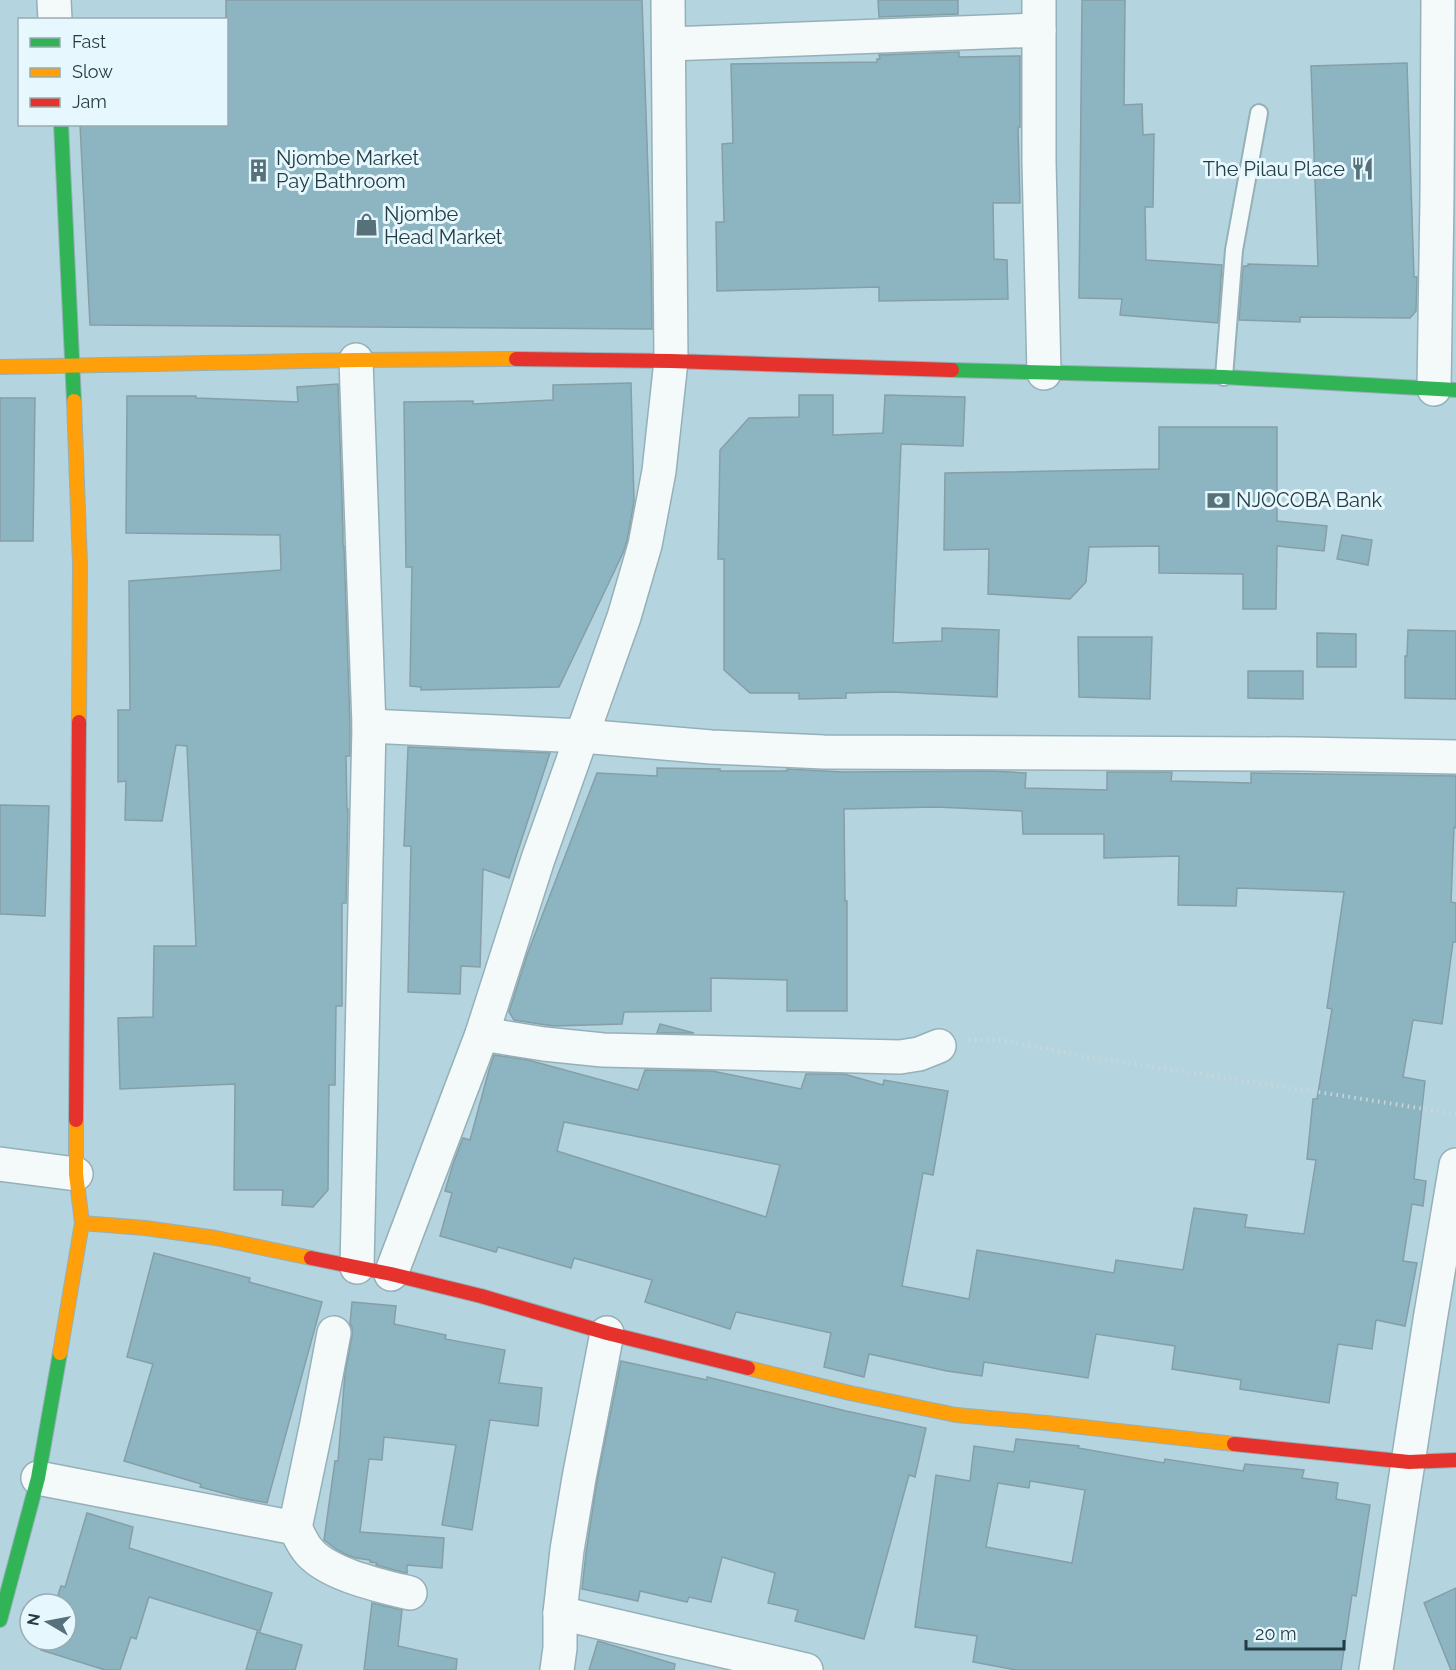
<svg xmlns="http://www.w3.org/2000/svg" width="1456" height="1670" viewBox="0 0 1456 1670" font-family="Raleway,sans-serif">
	<style>
		.building { fill: #8cb5c1; stroke: #859fa7; stroke-width: 1.5; fill-rule: evenodd }
		.lines { fill: none; stroke-linecap: round; stroke-linejoin: round }
		.lane-casing { stroke: #96b0b8; stroke-width: 20 }
		.street-casing { stroke: #96b0b8; stroke-width: 36 }
		.fast-casing { stroke: #96b0b8; stroke-width: 16 }
		.slow-casing { stroke: #96b0b8; stroke-width: 16 }
		.jam-casing { stroke: #96b0b8; stroke-width: 16 }
		.path { stroke: #cbd6d9; stroke-width: 4; stroke-dasharray: 1.5 4.5; stroke-linecap: butt }
		.lane { stroke: #f4f9fa; stroke-width: 16 }
		.street { stroke: #f4f9fa; stroke-width: 33 }
		.fast { stroke: #30b455; stroke-width: 14 }
		.slow { stroke: #ff9f0a; stroke-width: 14 }
		.jam { stroke: #e5322d; stroke-width: 14 }
		.labels { text-anchor: middle; stroke-width: 6; stroke-linejoin: round; paint-order: stroke }
		.poi-label { font-size: 20px; fill: #233b42; stroke: #e6f7fd; text-anchor: start }
	</style>
	<rect width="100%" height="100%" fill="#b4d4df"/>
	<g class="building">
		<polygon points="226,0 642,0 651,256 652,329 90,325 80,124 226,124"/>
		<polygon points="878,0 958,0 958,14 879,17"/>
		<polygon points="1082,0 1125,0 1124,105 1142,104 1143,135 1154,134 1153,207 1145,207 1146,260 1222,265 1218,323 1120,315 1122,299 1079,298"/>
		<polygon points="959,52 959,57 1020,56 1020,127 1018,127 1020,203 993,203 994,259 1007,260 1008,299 879,301 879,287 717,291 716,222 724,222 722,144 733,143 731,64 877,62 877,59 880,59 879,55"/>
		<polygon points="1407,63 1414,277 1417,277 1416,311 1410,318 1300,317 1300,322 1239,320 1243,266 1248,266 1248,264 1318,266 1311,66"/>
		<polygon points="631,383 634,502 627,541 623,553 559,687 421,690 421,687 410,686 412,567 406,567 404,402 473,401 473,404 553,400 553,385"/>
		<polygon points="338,384 343,529 343,545 344,546 350,726 350,756 346,756 347,809 348,809 346,903 342,903 342,1006 336,1006 335,1085 329,1085 328,1190 313,1207 282,1205 283,1190 234,1190 235,1084 120,1089 118,1018 153,1017 154,946 196,946 187,746 176,745 162,821 125,820 126,781 118,782 118,710 130,710 129,581 281,570 280,535 126,533 127,396 196,396 196,398 298,402 297,387"/>
		<polygon points="799,395 833,395 833,435 883,433 885,395 965,397 963,446 901,444 893,643 942,641 942,628 999,630 997,697 892,692 846,693 846,698 799,699 799,693 750,693 724,670 724,559 718,559 720,450 749,418 799,417"/>
		<polygon points="0,398 35,398 33,541 0,541"/>
		<polygon points="1159,427 1277,427 1277,521 1327,526 1324,551 1277,546 1276,609 1243,609 1243,574 1159,573 1159,546 1089,547 1086,582 1070,599 988,594 989,549 944,550 945,473 1159,469"/>
		<polygon points="1342,535 1372,540 1368,565 1337,559"/>
		<polygon points="1408,630 1456,631 1456,699 1405,698 1405,656 1407,656"/>
		<polygon points="1317,633 1356,634 1356,667 1317,667"/>
		<polygon points="1078,637 1152,637 1150,699 1079,697"/>
		<polygon points="1248,671 1303,671 1303,699 1248,698"/>
		<polygon points="408,747 550,753 509,878 483,869 480,967 461,966 460,994 408,992 411,846 404,846"/>
		<path d="M657,768L720,769V771H787V769L843,772L991,771L1026,773L1025,788L1107,790V772H1172L1171,781L1251,783V773L1456,776V828L1454,827L1451,902L1456,903V942H1453L1442,1024L1413,1020L1403,1077L1425,1081L1414,1179L1426,1181L1423,1206L1412,1204L1403,1261L1417,1263L1405,1326L1376,1320L1372,1349L1338,1344L1329,1403L1240,1389L1241,1380L1172,1369L1175,1346L1096,1334L1088,1378L984,1362L982,1376L947,1371L869,1354L864,1377L824,1367L831,1333L736,1312L730,1329L645,1302L652,1280L574,1258L571,1268L498,1247L496,1252L440,1236L452,1193L445,1191L453,1164L463,1138L470,1140L489,1070L494,1055L528,1060L638,1090L645,1070L712,1071L801,1089L806,1074H844L883,1085L884,1080L948,1091L933,1175L923,1173L902,1286L969,1299L977,1250L1114,1273L1116,1260L1183,1270L1194,1208L1247,1215L1245,1227L1304,1234L1316,1160L1307,1159L1313,1099H1317L1332,1009L1327,1008L1344,892L1237,888L1236,906L1178,905L1179,856L1104,858V834H1023L1022,811L936,807L844,809L845,901H847V1011H787V980L711,978V1011L624,1012L622,1024L553,1026L514,1020L509,1012L527,955L597,773L657,776ZM564,1122L780,1165L766,1217L557,1151Z"/>
		<polygon points="0,805 49,806 45,916 0,914"/>
		<polygon points="660,1024 694,1033 657,1033"/>
		<polygon points="154,1253 250,1278 249,1282 322,1302 267,1503 241,1498 200,1487 201,1484 124,1461 153,1364 127,1357"/>
		<polygon points="352,1302 396,1306 394,1324 446,1335 445,1339 505,1350 499,1383 542,1388 538,1426 490,1420 472,1530 442,1525 456,1445 384,1437 382,1460 369,1459 360,1532 444,1538 442,1568 407,1565 407,1573 402,1572 376,1565 377,1563 370,1562 370,1560 356,1558 347,1555 336,1549 324,1540 335,1461 338,1461 345,1373 352,1336 352,1327 350,1324"/>
		<polygon points="621,1361 707,1380 707,1377 846,1411 926,1428 915,1477 909,1475 864,1639 795,1621 798,1610 768,1603 775,1573 722,1557 711,1602 689,1597 687,1602 640,1591 638,1601 582,1589 586,1553 597,1481"/>
		<path d="M1016,1439L1079,1446L1078,1448L1164,1463L1165,1459L1243,1471L1245,1464L1304,1470L1302,1478L1338,1483L1336,1499L1370,1505L1356,1596L1352,1595L1341,1670H1016L973,1662L977,1636L915,1627L936,1475L970,1481L974,1446L1014,1452ZM1030,1481L1085,1490L1072,1563L986,1547L998,1483L1029,1488Z"/>
		<polygon points="87,1513 133,1527 129,1548 272,1593 260,1631 149,1597 136,1639 131,1637 120,1670 105,1670 41,1650 44,1640 66,1640 66,1604 55,1604 61,1586 65,1587"/>
		<polygon points="1456,1588 1456,1670 1451,1670 1424,1603"/>
		<polygon points="372,1603 402,1610 398,1646 457,1659 456,1670 364,1670"/>
		<polygon points="257,1632 302,1645 295,1670 246,1670"/>
		<polygon points="598,1641 675,1664 674,1670 589,1670"/>
	</g>
	<g class="lines">
		<defs>
			<polyline id="lane" points="1224,377 1234,250 1259,113"/>
			<g id="street">
				<polyline points="54,0 55,20"/>
				<polyline points="1039,0 1039,162 1044,373"/>
				<polyline points="669,44 1039,30"/>
				<polyline points="356,360 369,726 357,1267"/>
				<polyline points="1434,389 1437,197 1438,0"/>
				<polyline points="369,726 582,736 711,747 824,752 1301,754 1456,757"/>
				<polyline points="482,1034 544,1044 603,1050 900,1057 919,1054 939,1046"/>
				<polyline points="0,1164 76,1174"/>
				<polyline points="391,1274 482,1034 538,859 624,617 645,545 659,471 671,361 668,0"/>
				<path d="M38,1478L295,1528C299,1535 302,1543 307,1549C325,1574 381,1586 410,1593"/>
				<polyline points="295,1528 317,1423 334,1333"/>
				<polyline points="560,1613 806,1670"/>
				<polyline points="557,1670 560,1648 560,1613 567,1550 579,1478 607,1333"/>
				<polyline points="1376,1670 1430,1320 1456,1165"/>
			</g>
			<g id="fast">
				<polyline points="61,124 74,401"/>
				<polyline points="952,370 1224,377 1456,390"/>
				<polyline points="0,1620 38,1478 60,1353"/>
			</g>
			<g id="slow">
				<polyline points="0,367 356,360 516,359"/>
				<polyline points="74,401 80,564 79,722"/>
				<polyline points="82,1223 145,1228 216,1238 311,1258"/>
				<polyline points="60,1353 82,1223 76,1174 76,1120"/>
				<polyline points="748,1368 850,1393 956,1415 1047,1423 1234,1444"/>
			</g>
			<g id="jam">
				<polyline points="516,359 671,361 952,370"/>
				<polyline points="76,1120 79,722"/>
				<polyline points="311,1258 391,1274 481,1296 607,1333 748,1368"/>
				<polyline points="1234,1444 1409,1462 1456,1460"/>
			</g>
		</defs>
		<use href="#lane" class="lane-casing"/>
		<use href="#street" class="street-casing"/>
		<use href="#fast" class="fast-casing"/>
		<use href="#slow" class="slow-casing"/>
		<use href="#jam" class="jam-casing"/>
		<polyline class="path" points="969,1040 1000,1040 1082,1056 1344,1096 1456,1114"/>
		<use href="#lane" class="lane"/>
		<use href="#street" class="street"/>
		<use href="#fast" class="fast"/>
		<use href="#slow" class="slow"/>
		<use href="#jam" class="jam"/>
	</g>
	<defs>
		<symbol id="restaurant-bare" viewBox="-9 -9 18 18"><path d="M-5-6h1v4h1v-4h1v4h1v-4h1v5L-1.5 .5V6h-2V.5L-5-1ZM5-6V6H3V1.5H1.5Q1.5-4 5-6Z" fill="#567179" stroke="#e6f7fd" stroke-width="2.5" paint-order="stroke"/></symbol>
		<symbol id="building-bare" viewBox="-9 -9 18 18"><path d="M-4-6H4V6H1V3H-1V6H-4ZM-2.5-4.3h1.7v1.8h-1.7ZM.8-4.3h1.7v1.8H.8ZM-2.5-1h1.7V.8h-1.7ZM.8-1h1.7V.8H.8Z" fill="#567179" stroke="#e6f7fd" stroke-width="2.5" paint-order="stroke"/></symbol>
		<symbol id="shop-bare" viewBox="-9 -9 18 18"><path d="M-5-2.5h2.3a2.7 3.5 0 0 1 5.4 0H5L5.5 6h-11ZM-1.5-2.5h3a1.5 2.3 0 0 0-3 0Z" fill="#567179" stroke="#e6f7fd" stroke-width="2.5" paint-order="stroke"/></symbol>
		<symbol id="bank-bare" viewBox="-9 -9 18 18"><path d="M-6-4H6V4H-6ZM0-2.3a2.3 2.3 0 1 0 0 4.6a2.3 2.3 0 1 0 0-4.6Z" fill="#567179" stroke="#e6f7fd" stroke-width="2.5" paint-order="stroke"/></symbol>
	</defs>
	<g fill-rule="evenodd">
		<use href="#restaurant-bare" x="1346" y="152" width="33" height="33"/>
		<use href="#building-bare" x="242" y="154" width="33" height="33"/>
		<use href="#shop-bare" x="350" y="208" width="33" height="33"/>
		<use href="#bank-bare" x="1202" y="484" width="33" height="33"/>
	</g>
	<g class="labels">
		<g class="poi-label">
			<text x="276" y="165">Njombe Market<tspan x="276" dy="23">Pay Bathroom</tspan></text>
			<text x="1345" y="176" text-anchor="end">The Pilau Place</text>
			<text x="384" y="221">Njombe<tspan x="384" dy="23">Head Market</tspan></text>
			<text x="1236" y="507">NJOCOBA Bank</text>
		</g>
	</g>
	<rect x="18" y="18" width="210" height="108" fill="#e6f7fd" stroke="#98acb2" stroke-width="1.5"/>
	<rect x="30" y="38" width="30" height="9" fill="#30b455" stroke="#98acb2" stroke-width="1.5"/>
	<text x="72" y="48" font-size="18" fill="#233b42">Fast</text>
	<rect x="30" y="68" width="30" height="9" fill="#ff9f0a" stroke="#98acb2" stroke-width="1.5"/>
	<text x="72" y="78" font-size="18" fill="#233b42">Slow</text>
	<rect x="30" y="98" width="30" height="9" fill="#e5322d" stroke="#98acb2" stroke-width="1.5"/>
	<text x="72" y="108" font-size="18" fill="#233b42">Jam</text>
	<g transform="translate(48 1622) rotate(280)"><circle r="28" fill="#e6f7fd" stroke="#98acb2" stroke-width="1.5"/>
	<path d="M0-4.5L10 22L0 15L-10 22Z" fill="#567179"/>
	<text y="-9" font-size="16" font-weight="bold" text-anchor="middle" fill="#233b42">N</text>
	</g>
	<path d="M1246 1640v9h98v-9" fill="none" stroke="#233b42" stroke-width="3"/>
	<text x="1255" y="1640" font-size="18" fill="#233b42" stroke="#e6f7fd" stroke-width="4.5" paint-order="stroke">20 m</text>
</svg>
